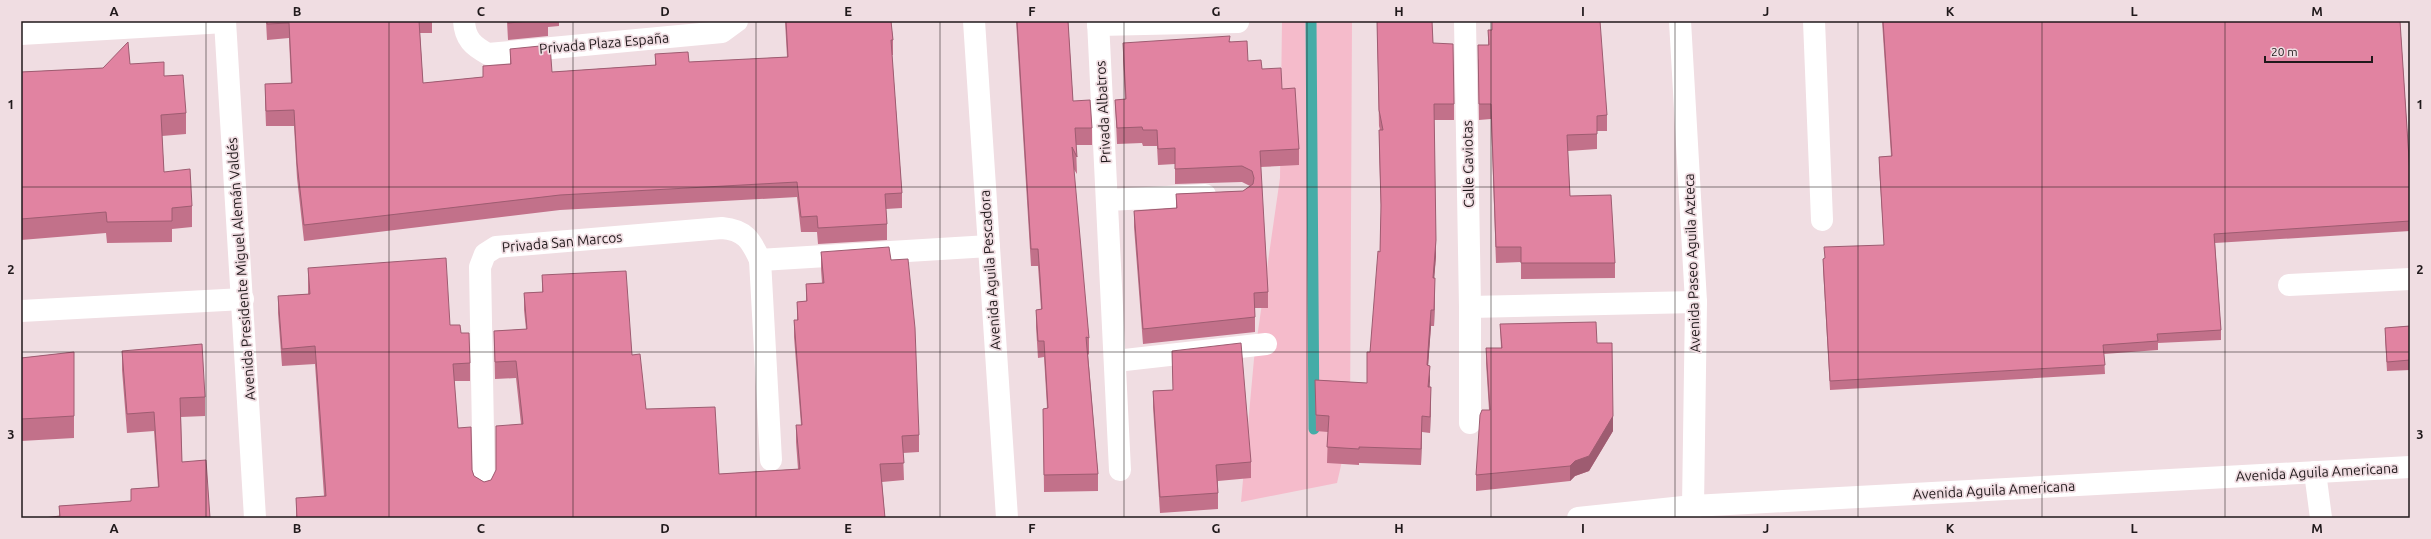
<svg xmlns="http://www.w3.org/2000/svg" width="2431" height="539" viewBox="0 0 2431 539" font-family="Ubuntu,sans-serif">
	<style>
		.green { fill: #f5bbcb }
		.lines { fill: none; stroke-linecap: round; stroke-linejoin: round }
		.stream { stroke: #45aca7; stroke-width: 11 }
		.minor { stroke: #fff; stroke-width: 22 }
		.major { stroke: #fff; stroke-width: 22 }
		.wall { fill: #c2718a }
		.shaded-wall { fill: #9e5c71 }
		.building { fill: #e183a1; stroke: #9e5c71 }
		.grid { fill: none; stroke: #20191b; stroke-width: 1; stroke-opacity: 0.55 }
		.labels { text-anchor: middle; stroke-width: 3.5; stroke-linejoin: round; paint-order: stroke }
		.street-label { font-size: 14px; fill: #20191b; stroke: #f0dde2 }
		.neatline { fill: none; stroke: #20191b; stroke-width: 1.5 }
		.grid-label { font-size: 13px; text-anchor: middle; font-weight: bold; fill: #20191b }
	</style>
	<rect width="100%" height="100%" fill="#f0dde2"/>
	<polygon class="green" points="1282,21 1352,21 1350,426 1337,483 1241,502 1254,359 1280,178"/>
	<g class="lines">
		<polyline class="stream" points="1311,21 1314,429"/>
		<g class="minor">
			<polyline points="225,21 255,518"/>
			<path d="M464,21C465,39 473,46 488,54L722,32L737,21"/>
			<polyline points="974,21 1007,518"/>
			<polyline points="1098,21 1120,470"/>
			<polyline points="1465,21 1470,307 1470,423"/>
			<polyline points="1814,21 1822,220"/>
			<polyline points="1098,25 1238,22"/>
			<polyline points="21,34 225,22"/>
			<polyline points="1108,200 1205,195"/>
			<polyline points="760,260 989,246"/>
			<polyline points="2289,285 2410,279"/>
			<polyline points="1470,307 1696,302"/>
			<polyline points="21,311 243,299"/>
			<polyline points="1116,361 1266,344"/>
			<polyline points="2315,472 2321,518"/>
			<path d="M484,487L480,267L485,254L496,247L722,228C745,230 751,240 760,260L771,460"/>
			<polyline points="1578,518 1693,506 1689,518"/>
		</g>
		<polyline class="major" points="1680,21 1696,302 1693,506 2410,467"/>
	</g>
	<g class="wall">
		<polygon points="266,21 432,21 432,33 420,33 423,83 483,77 510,64 510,49 552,72 655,65 655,54 689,62 787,57 785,21 891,21 893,40 893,55 892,55 902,193 902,208 886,209 887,224 887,240 818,244 817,232 801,232 797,197 560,210 304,241 297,178 294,126 266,126 265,100 265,84 291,83 289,38 267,40"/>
		<polygon points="507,21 566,21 559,22 559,26 548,27 548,36 508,40"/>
		<polygon points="631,21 657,21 631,22"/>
		<polygon points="1016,21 1068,21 1073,101 1092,128 1092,145 1076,145 1077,174 1073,168 1089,338 1089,355 1088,354 1098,474 1098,491 1044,492 1043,409 1047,408 1044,357 1038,358 1036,327 1036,310 1041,309 1040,294 1038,266 1031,266"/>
		<polygon points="1377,21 1432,21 1433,43 1454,104 1454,120 1434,120 1436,256 1434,278 1435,294 1434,326 1431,326 1428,365 1431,403 1430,433 1422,432 1421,465 1359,463 1359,465 1327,463 1328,432 1316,431 1315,380 1367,383 1380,252 1381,213 1379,146 1379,130 1380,130 1379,126"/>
		<polygon points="1882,21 2400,21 2410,174 2410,231 2215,243 2221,330 2221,340 2158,343 2158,350 2104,354 2105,374 1830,390 1823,268 1823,259 1884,245 1879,166 1879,157 1891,156"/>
		<polygon points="1488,30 1607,115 1607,131 1597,131 1597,149 1568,151 1570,196 1615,263 1615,278 1521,279 1521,262 1496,263 1491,119 1479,120 1478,60 1488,45"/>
		<polygon points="1230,41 1248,61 1262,69 1282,89 1299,149 1299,165 1260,167 1268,292 1268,308 1255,308 1255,332 1143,344 1134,227 1134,211 1176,208 1176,194 1243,191 1250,186 1242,182 1175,184 1175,164 1158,165 1157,146 1143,146 1142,143 1117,144 1115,100 1125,99 1123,59 1123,43"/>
		<polygon points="130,64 164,76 186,113 186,134 162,136 164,172 192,206 192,227 172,229 172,242 107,243 106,233 21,240 21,72 103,68"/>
		<polygon points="821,252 891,260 919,435 919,452 903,453 904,480 882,482 885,518 296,518 296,498 324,496 315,364 282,366 278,313 278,296 308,294 308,268 450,325 461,333 470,363 470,381 454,381 458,428 474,476 484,482 491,480 521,424 516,378 495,379 494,331 526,329 524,310 524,293 542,292 542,275 632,355 646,409 719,474 798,469 796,442 796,425 801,425 794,337 794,320 797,320 797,302 806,301 806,284 822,283 821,269"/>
		<polygon points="1500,324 1597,343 1613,431 1589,471 1575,476 1570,481 1476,491 1476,475 1489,410 1486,363 1486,348 1501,348"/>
		<polygon points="2410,326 2410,370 2387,371 2385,338 2385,328"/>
		<polygon points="122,351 205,397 205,416 181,417 182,462 210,518 59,516 59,506 131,501 131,489 158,487 154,431 127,433 122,370"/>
		<polygon points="1172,351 1251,462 1251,478 1218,481 1218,509 1160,513 1153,407 1153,391 1173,390"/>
		<polygon points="74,352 74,438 21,441 21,358"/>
	</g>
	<g class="shaded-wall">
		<polygon points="1436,240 1436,256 1433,294 1433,278"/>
		<polygon points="1435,278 1435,294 1434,326 1434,310"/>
		<polygon points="1431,310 1431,326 1427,381 1427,365"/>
		<polygon points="1430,366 1430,381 1428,403 1428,387"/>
		<polygon points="1431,387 1431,403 1430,433 1430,417"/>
		<polygon points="1422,416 1422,432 1421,465 1421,449"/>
		<polygon points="1613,416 1613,431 1589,471 1575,476 1570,481 1570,466 1575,461"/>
	</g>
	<g class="building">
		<polygon points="267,21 419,21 423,83 483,77 483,66 511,64 510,49 550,45 552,72 656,65 655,54 688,52 689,62 788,57 786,21 891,21 893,40 891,40 902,193 885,194 887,224 818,228 817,216 801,217 797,182 560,195 304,225 297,163 294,110 266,111 265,84 292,83 289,23 267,24"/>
		<polygon points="508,21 531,21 508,23"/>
		<polygon points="1017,21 1068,21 1073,101 1090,100 1092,128 1075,128 1077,157 1072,147 1089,338 1086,337 1098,474 1044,475 1043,409 1048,408 1044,341 1038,341 1036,310 1042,309 1040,277 1038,249 1031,249"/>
		<polygon points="1377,21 1432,21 1433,43 1453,44 1454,104 1434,104 1436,240 1433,278 1435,278 1434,310 1431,310 1427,365 1430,366 1428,387 1431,387 1430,417 1422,416 1421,449 1359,447 1359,449 1327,447 1329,416 1316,415 1315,380 1367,383 1367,352 1370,352 1378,251 1380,252 1381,205 1379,130 1383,130 1379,110"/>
		<polygon points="1492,21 1600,21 1607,115 1597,116 1597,134 1567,135 1570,196 1611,195 1615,263 1521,263 1521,247 1496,247 1491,104 1479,104 1478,45 1489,45 1488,30 1492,30"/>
		<polygon points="1883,21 2400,21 2410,174 2410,221 2214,234 2221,330 2157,334 2158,341 2103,345 2105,365 1830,381 1823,259 1825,258 1824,247 1884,245 1879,157 1892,156"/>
		<polygon points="1230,36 1229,42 1247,41 1248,61 1261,60 1262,69 1281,68 1282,89 1295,88 1299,149 1260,151 1268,292 1254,293 1255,317 1143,329 1134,211 1177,208 1176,194 1243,191 1253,184 1254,178 1252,171 1242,166 1175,169 1175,148 1158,149 1157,130 1143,130 1142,127 1117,128 1115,100 1126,99 1123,43"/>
		<polygon points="128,42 130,64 164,62 164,76 183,75 186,113 161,115 164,172 190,169 192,206 172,208 172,221 107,222 106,212 21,219 21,72 103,68"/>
		<polygon points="889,247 891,260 908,259 915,328 919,435 902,436 904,463 880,464 885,518 297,518 296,498 326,496 315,346 282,349 278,296 310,294 308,268 446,258 450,325 460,325 461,333 469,333 470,363 453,364 458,428 471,427 472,470 474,476 484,482 491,480 496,470 496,426 523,424 516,361 495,362 494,331 527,329 524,293 543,292 542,275 626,271 632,355 640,354 646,409 715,407 719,474 800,469 796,425 802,425 794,320 798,320 797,302 807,301 806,284 824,283 821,252"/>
		<polygon points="1596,322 1597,343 1612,343 1613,416 1589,456 1575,461 1570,466 1476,475 1480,415 1482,410 1490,410 1486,348 1502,348 1500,324"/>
		<polygon points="2410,326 2410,360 2387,362 2385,328"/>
		<polygon points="1241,343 1251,462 1216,465 1218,493 1160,497 1153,391 1173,390 1172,351"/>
		<polygon points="202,344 205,397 180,398 182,462 206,460 210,518 44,518 60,516 59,506 131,501 131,489 159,487 154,412 127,414 122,351"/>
		<polygon points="74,352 74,416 21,419 21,358"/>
	</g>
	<path class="grid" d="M206,21V518M389,21V518M573,21V518M756,21V518M940,21V518M1124,21V518M1307,21V518M1491,21V518M1675,21V518M1858,21V518M2042,21V518M2225,21V518M21,187H2410M21,352H2410"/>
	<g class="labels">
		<g class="street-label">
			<text transform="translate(604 43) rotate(-5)" y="5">Privada Plaza España</text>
			<text transform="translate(1103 112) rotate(-93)" y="5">Privada Albatros</text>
			<text transform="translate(1468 164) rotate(-91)" y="5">Calle Gaviotas</text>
			<text transform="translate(562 242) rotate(-5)" y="5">Privada San Marcos</text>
			<text transform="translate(1692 263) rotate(-92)" y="5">Avenida Paseo Aguila Azteca</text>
			<text transform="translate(241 269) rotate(-94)" y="5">Avenida Presidente Miguel Alemán Valdés</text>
			<text transform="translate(990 270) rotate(-94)" y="5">Avenida Aguila Pescadora</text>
			<text transform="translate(2317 472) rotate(-3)" y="5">Avenida Aguila Americana</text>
			<text transform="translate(1994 490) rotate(-3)" y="5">Avenida Aguila Americana</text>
		</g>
	</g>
	<rect width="2431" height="539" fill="none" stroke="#f0dde2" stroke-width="44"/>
	<path d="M2265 56v6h107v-6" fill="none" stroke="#20191b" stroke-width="2"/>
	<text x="2271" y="56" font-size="12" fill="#20191b" stroke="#f0dde2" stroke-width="3" paint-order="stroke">20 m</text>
	<rect x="22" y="22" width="2387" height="495" class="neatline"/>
	<g class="grid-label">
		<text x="114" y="16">A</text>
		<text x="297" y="16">B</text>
		<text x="481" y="16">C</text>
		<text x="665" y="16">D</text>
		<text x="848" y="16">E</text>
		<text x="1032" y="16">F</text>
		<text x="1216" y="16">G</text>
		<text x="1399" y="16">H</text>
		<text x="1583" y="16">I</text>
		<text x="1766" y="16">J</text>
		<text x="1950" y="16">K</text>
		<text x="2134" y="16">L</text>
		<text x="2317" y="16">M</text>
		<text x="11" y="109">1</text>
		<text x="2420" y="109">1</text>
		<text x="11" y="274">2</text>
		<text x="2420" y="274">2</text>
		<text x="11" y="439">3</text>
		<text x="2420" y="439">3</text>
		<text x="114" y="533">A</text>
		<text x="297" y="533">B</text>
		<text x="481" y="533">C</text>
		<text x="665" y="533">D</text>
		<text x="848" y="533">E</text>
		<text x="1032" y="533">F</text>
		<text x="1216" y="533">G</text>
		<text x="1399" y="533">H</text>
		<text x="1583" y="533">I</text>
		<text x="1766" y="533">J</text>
		<text x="1950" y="533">K</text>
		<text x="2134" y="533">L</text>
		<text x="2317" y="533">M</text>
	</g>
</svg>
